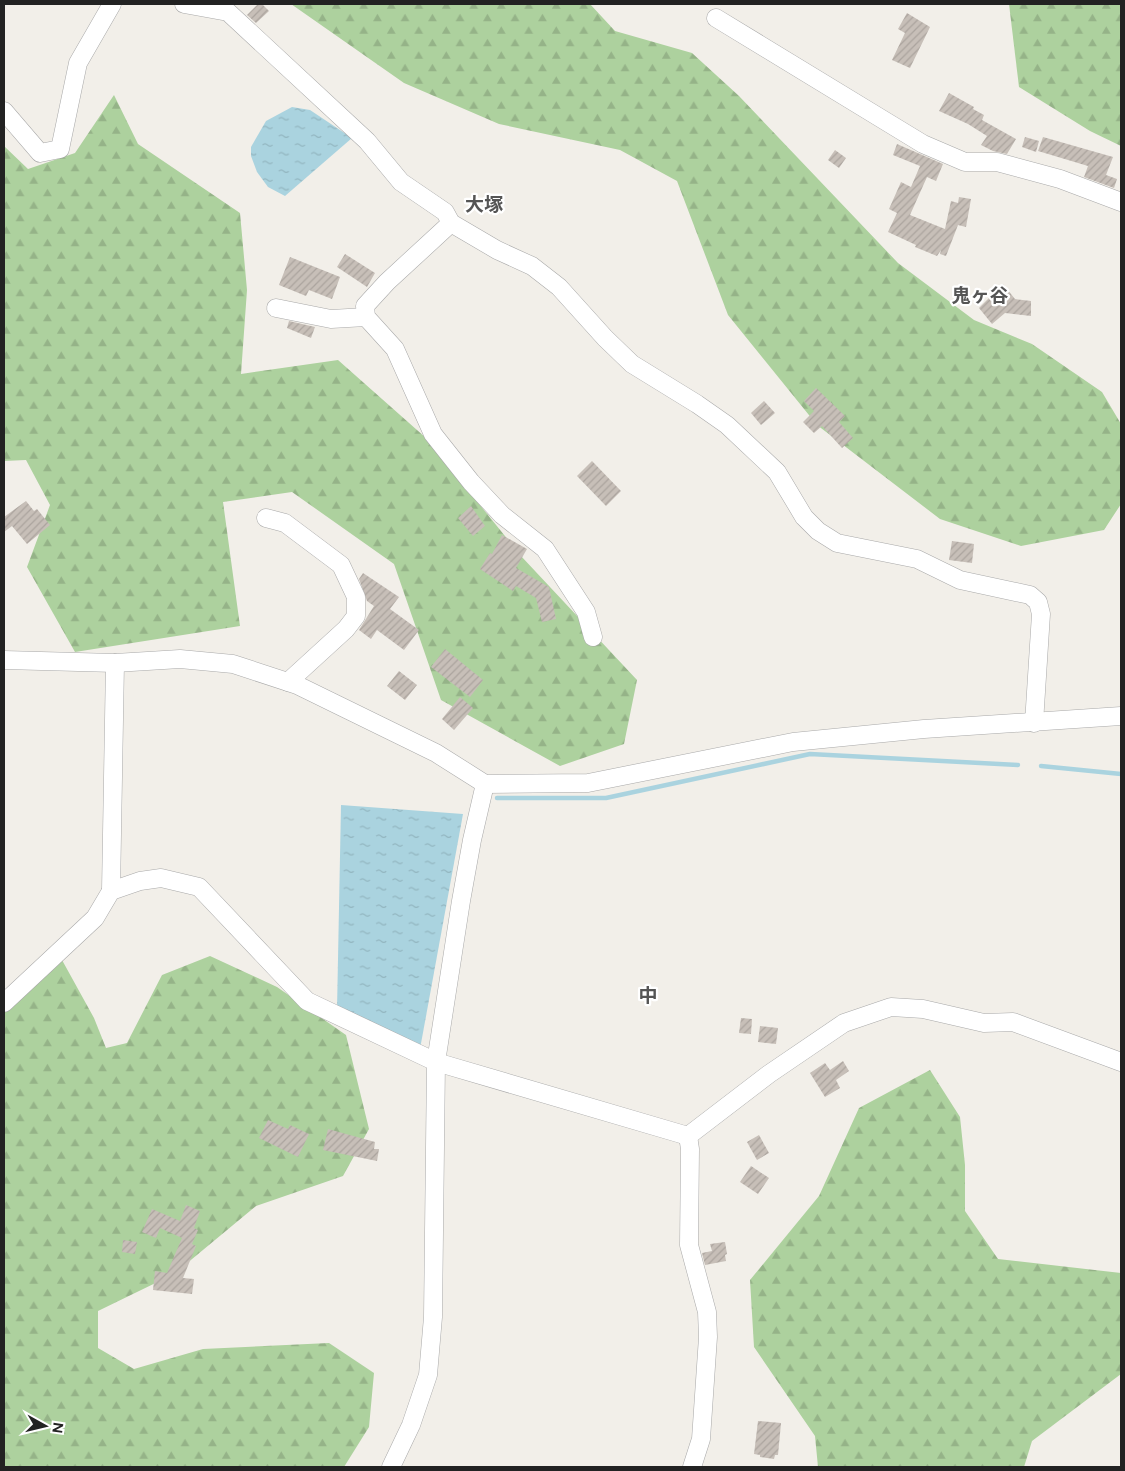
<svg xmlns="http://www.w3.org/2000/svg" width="1125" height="1471" viewBox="0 0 1125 1471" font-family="Figtree,'Noto Sans JP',sans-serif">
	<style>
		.forest { fill: url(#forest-firs) }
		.water { fill: url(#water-ripples) }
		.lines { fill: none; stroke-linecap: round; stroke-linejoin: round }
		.stream { stroke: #aad3df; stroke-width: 4.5 }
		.building { fill: url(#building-hatch) }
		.minor-casing { stroke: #a9a9a9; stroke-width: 19 }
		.minor { stroke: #fff; stroke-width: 18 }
		.labels { text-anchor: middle; stroke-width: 4.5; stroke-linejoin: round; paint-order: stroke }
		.neighbourhood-label { font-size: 19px; font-weight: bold; fill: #555; stroke: #fff }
	</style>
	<defs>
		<pattern id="forest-firs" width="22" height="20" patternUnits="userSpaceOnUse" patternTransform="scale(1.25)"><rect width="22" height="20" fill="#add19e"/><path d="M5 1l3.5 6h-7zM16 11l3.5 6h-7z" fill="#95b388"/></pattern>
		<pattern id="water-ripples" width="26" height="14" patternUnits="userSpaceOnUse" patternTransform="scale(1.25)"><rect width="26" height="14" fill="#aad3df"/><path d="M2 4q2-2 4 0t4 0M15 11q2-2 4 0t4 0" fill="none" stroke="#92b5bf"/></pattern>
		<pattern id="building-hatch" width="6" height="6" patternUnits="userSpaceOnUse" patternTransform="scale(1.25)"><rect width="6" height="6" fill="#c7bfb8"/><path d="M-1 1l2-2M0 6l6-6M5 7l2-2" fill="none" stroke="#aba49e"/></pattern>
	</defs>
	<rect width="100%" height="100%" fill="#f2efe9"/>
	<g class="forest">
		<polygon points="291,4 590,4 615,31 692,53 739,96 898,263 974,320 1032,344 1102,392 1121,424 1121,504 1104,530 1021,546 940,519 817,425 728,315 677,181 620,150 499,124 404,83"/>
		<polygon points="1009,4 1121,4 1121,146 1090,131 1019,87"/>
		<polygon points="114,95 138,144 240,213 247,290 241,374 338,360 426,438 521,556 637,680 624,744 560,766 441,700 394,564 292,492 223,502 240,626 75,652 27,567 50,505 26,460 4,461 4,146 28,169 75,153"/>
		<polygon points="210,956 277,987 346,1035 369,1129 343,1176 256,1206 174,1274 98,1311 98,1348 134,1369 203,1349 329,1343 374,1373 369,1427 344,1467 4,1467 4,1009 62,960 94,1018 106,1048 127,1043 162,975"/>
		<polygon points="930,1070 960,1117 965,1165 965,1211 998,1259 1121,1273 1121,1374 1032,1441 1024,1467 818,1467 815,1436 754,1347 750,1280 819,1196 859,1108"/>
	</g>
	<g class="water">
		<polygon points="292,107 310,110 352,138 285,196 268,187 257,172 251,156 251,147 266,121"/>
		<polygon points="341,805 463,814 420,1049 337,1010"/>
	</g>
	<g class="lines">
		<g class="stream">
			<polyline points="1041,766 1121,774"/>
			<polyline points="497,798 606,798 810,754 1018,765"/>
		</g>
	</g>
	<g class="building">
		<polygon points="258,4 262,4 269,11 256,23 247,15"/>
		<polygon points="907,13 930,27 910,68 892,60 905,33 898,29"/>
		<polygon points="949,93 974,107 973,109 984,115 982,120 1016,139 1007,154 993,151 981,145 987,136 968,124 939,111"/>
		<polygon points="1025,137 1039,141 1036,152 1022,147"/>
		<polygon points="1043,137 1113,157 1106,175 1117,179 1114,188 1084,177 1088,166 1038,151"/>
		<polygon points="897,144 943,164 936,181 927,177 910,215 945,229 951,201 958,203 959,197 971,199 966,227 958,225 946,256 940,254 941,250 937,256 915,247 916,245 888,232 897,213 889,209 901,182 911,187 920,166 893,155"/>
		<polygon points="835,150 846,158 839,168 828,160"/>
		<polygon points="345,254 375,273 367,287 337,267"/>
		<polygon points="290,257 340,277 332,299 309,290 306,296 279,285"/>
		<polygon points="1003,284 1015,299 1031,301 1031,316 1005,313 992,324 979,308"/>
		<polygon points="289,321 315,327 311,338 287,328"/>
		<polygon points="816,388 845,416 839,422 853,438 842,448 822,426 814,433 803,422 814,411 804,401"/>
		<polygon points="764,401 775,413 761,425 751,413"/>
		<polygon points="592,461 621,491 606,506 577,476"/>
		<polygon points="26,501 34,511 37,509 50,525 27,544 12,526 4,532 4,517"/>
		<polygon points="471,506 485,526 473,536 458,518"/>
		<polygon points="502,535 527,549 516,568 549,587 556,619 542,622 536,598 516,586 513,591 480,569 490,553 492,554"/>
		<polygon points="952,541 974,544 972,563 949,560"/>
		<polygon points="363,573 399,597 390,609 419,630 404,650 377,630 371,639 359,630 374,606 367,601 359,579"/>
		<polygon points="445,649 483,680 470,697 431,667"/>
		<polygon points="399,671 417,685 405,700 387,686"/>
		<polygon points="460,697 473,708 454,730 442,719"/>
		<polygon points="741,1018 752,1019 751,1034 739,1033"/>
		<polygon points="760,1026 778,1028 776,1044 758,1042"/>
		<polygon points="843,1061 849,1071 836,1080 840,1088 825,1097 810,1073 825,1063 830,1070"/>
		<polygon points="268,1120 288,1129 290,1125 309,1134 298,1157 259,1138"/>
		<polygon points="328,1129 375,1142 374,1149 379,1149 377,1161 323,1150"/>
		<polygon points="759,1135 769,1153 757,1160 747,1142"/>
		<polygon points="751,1166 769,1178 758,1194 740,1182"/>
		<polygon points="186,1205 200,1211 194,1228 198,1230 192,1244 196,1246 183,1278 194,1279 192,1294 153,1290 155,1271 167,1273 182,1238 160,1228 156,1238 142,1232 152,1209 180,1221"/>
		<polygon points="123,1240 137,1242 135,1254 122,1252"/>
		<polygon points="725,1242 727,1254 725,1255 726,1261 705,1265 702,1253 712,1251 710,1244"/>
		<polygon points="758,1421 781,1423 778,1455 775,1455 774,1459 760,1457 760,1455 754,1454"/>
	</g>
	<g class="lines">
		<defs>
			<g id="minor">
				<polyline points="184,4 228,12 367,141 401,182 445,212 451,223 497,250 532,266 559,287 605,338 632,364 697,404 727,425 777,472 804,517 818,531 837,543 917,559 960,580 1030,595 1038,602 1041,614 1034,723"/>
				<polyline points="716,18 923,144 965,162 997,162 1060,179 1121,202"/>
				<polyline points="4,111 40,153 60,149 78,63 112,4"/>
				<polyline points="451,223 387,282 365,306 366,317 395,349 433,434 471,482 502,515 545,549 586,612 593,637"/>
				<polyline points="276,308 331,319 366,317"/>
				<polyline points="266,518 285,523 341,565 356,597 356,616 346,629 288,682"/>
				<polyline points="4,660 115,663 180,659 233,664 297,685 436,753 485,784 588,783 793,742 924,729 1121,716"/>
				<polyline points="111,891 115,663"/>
				<polyline points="4,1003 95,918 111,891 140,881 161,878 199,887 307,1001 436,1062 688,1136"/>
				<polyline points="688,1136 769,1074 844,1023 891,1007 923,1009 984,1023 1013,1022 1121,1062"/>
				<polyline points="688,1136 690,1149 689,1245 707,1312 708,1337 701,1439 692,1467"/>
				<polyline points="391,1467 411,1425 428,1375 433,1317 436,1062 461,901 472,840 485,784"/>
			</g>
		</defs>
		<use href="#minor" class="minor-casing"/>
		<use href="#minor" class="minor"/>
	</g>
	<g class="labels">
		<g class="neighbourhood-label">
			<text x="484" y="211">大塚</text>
			<text x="980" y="302">鬼ヶ谷</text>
			<text x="648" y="1002">中</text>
		</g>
	</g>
	<rect width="1125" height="1471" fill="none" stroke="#222222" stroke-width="10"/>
	<g transform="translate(45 1426) rotate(98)" stroke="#ffffff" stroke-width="4" paint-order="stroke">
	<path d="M0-4L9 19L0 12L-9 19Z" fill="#222222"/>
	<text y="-8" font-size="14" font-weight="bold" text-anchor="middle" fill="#222222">N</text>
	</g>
</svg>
